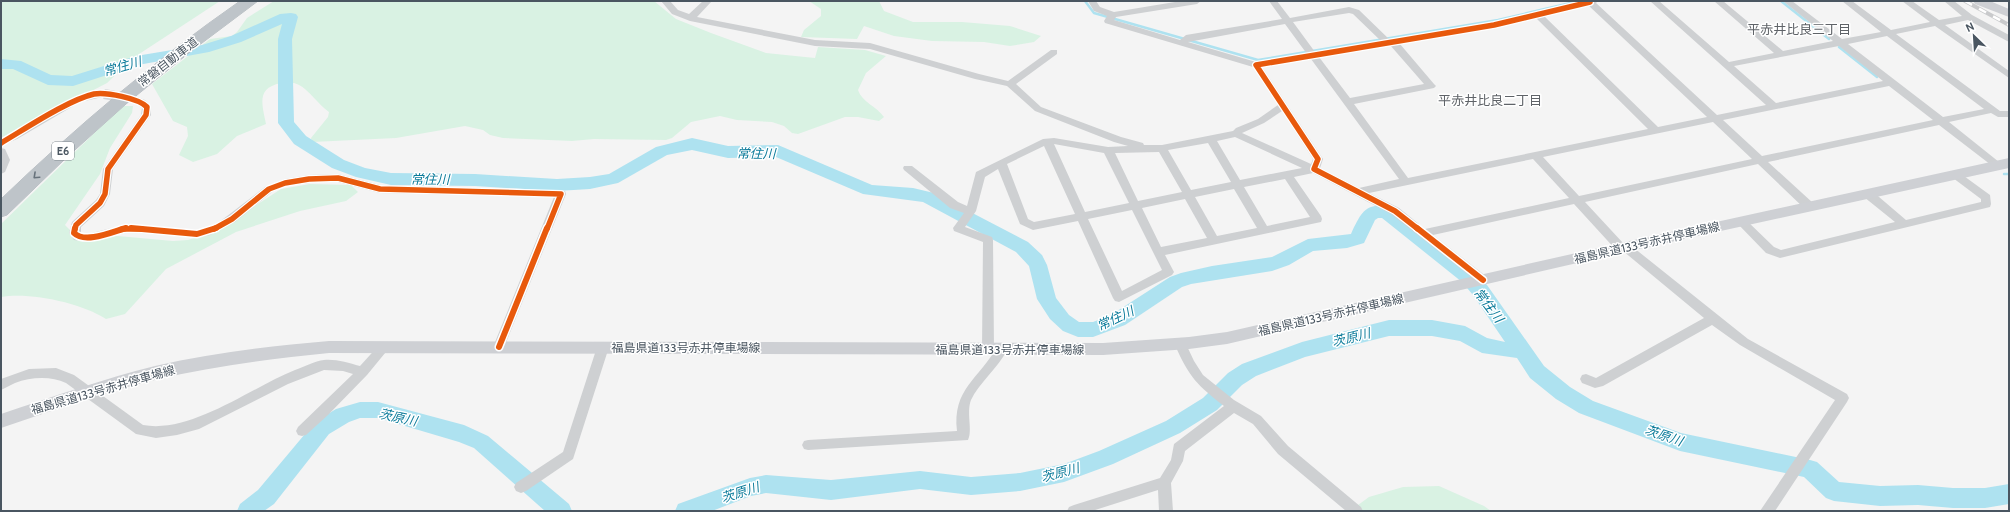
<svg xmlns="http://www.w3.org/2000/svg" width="2010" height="512" viewBox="0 0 2010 512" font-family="Cabin,'Noto Sans JP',sans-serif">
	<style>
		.green { fill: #d9f2e3 }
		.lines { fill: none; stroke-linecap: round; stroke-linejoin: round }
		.stream { stroke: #aee2f0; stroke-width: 2.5 }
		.river { fill: #aee2f0; fill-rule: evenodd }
		.minor-tunnel { stroke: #d2d4d7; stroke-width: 10; stroke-dasharray: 10 5; stroke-linecap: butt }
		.motorway-casing { stroke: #b9bec3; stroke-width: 1 }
		.minor { fill: #ced0d2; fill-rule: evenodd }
		.secondary { fill: #ced0d4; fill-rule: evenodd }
		.motorway { fill: #bec4c9; fill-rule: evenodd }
		.rail-casing { stroke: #c9cacc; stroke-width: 4 }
		.rail { stroke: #fff; stroke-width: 2.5; stroke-dasharray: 8; stroke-linecap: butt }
		.cycleway-far1-casing { stroke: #fff; stroke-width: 8 }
		.cycleway-casing { stroke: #fff; stroke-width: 9 }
		.cycleway-far1 { stroke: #e8590c; stroke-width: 5.5 }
		.cycleway { stroke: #e8590c; stroke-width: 6 }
		.oneway { stroke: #67727b }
		.labels { text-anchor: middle; stroke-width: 3; stroke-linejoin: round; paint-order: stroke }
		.shield { fill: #fff; stroke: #808990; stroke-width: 1 }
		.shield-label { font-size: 11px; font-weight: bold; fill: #4a5661 }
		.street-label { font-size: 12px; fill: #4a5661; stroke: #fff }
		.neighbourhood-label { font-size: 13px; fill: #5f6368; stroke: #fff }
		.water-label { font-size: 13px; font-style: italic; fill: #0c7c9b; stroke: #fff }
	</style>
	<rect width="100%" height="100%" fill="#f4f4f4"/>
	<g class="green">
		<polygon points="1,1 220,1 133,58 107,83 1,138"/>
		<path d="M274,1H654L676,19L711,33L766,53L815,58L818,47L865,50L886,56L866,73L858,90C862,102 876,106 884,117L879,121L858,117H845L798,134L792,133L784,126L772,122L737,120L720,116L691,122L672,138L666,140L594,139L572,141L503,138L490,135L483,130L465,126L396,138L312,142L311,138L328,117L329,112C319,105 308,89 299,85C295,82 286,82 281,83C256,88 262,104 266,124L237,136L217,154L193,162L179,155L188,136L187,127L173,121L152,84L210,39L232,36L237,32L247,18Z"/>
		<polygon points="809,1 879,1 884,11 913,22 962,22 1010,26 1041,36 1034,42 1010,46 984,42 932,41 894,36 864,26 857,39 801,37 804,30 821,16 821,9"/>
		<path d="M122,106H133L132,113L110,148L100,174L65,225L77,237L107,235L173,241L188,240L218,230L281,189L310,184L351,185L358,192L346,201L300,211L236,232L166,269L125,314L106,319C81,303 31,292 1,297V224Z"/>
		<polygon points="1439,486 1484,506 1491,511 1350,511 1369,497 1403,487"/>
	</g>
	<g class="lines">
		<g class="stream">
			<polyline points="1085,1 1094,13 1258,60 1498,20 1579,1"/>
			<polyline points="1781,1 1829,39"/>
			<polyline points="1839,47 1877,77"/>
			<polyline points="2004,174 2009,174"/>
		</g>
		<g class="river">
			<path d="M291,13L296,14L298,17L292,39L294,122L306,136L344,160L365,168L391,173L475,174L557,179L590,177L609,174L656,147L692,138L728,146L778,145L872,185L913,188L934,193L1028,242L1042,255L1047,265L1056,298L1069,315L1079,322H1093L1111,315L1170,277L1181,273L1212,266L1272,257L1308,239L1351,234C1363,207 1369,200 1398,211L1474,272L1487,285L1544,366L1570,387L1593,401L1681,433L1810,460L1817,462L1839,482L1880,486L1918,485L1953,488H1985L2009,484V504L1985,508H1953L1918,505L1880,506L1834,501L1826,498L1804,477L1680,451L1579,413L1556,399L1530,378L1517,358L1482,353L1460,341L1432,336H1389L1305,357L1256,376L1242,385L1217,410L1180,433L1113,464L1064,482L1020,491L971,495L920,489L831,500L766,493L751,496L712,511H675L678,504L750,478L766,475L831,480L920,471L971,477L1020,473L1064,464L1099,451L1166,421L1203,398L1228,373L1242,364L1302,342L1389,320H1432L1465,326L1487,338L1505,342L1473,295L1462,282L1382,218H1378L1375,220L1364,243L1347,248L1313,251L1289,265L1272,271L1191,284L1182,287L1125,325L1093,337H1078L1063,331L1050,319L1037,299L1029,266L1016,252L923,202L863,194L776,157L728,158L692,150L667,155L618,183L590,189L557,191L475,186L391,185L356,177L332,168L294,144L278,123V39L282,24L241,42L209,52L138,65L73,86L48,85L13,69H1V59L21,61L51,75L72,76L136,56L202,45L231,36L280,14Z"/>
			<polygon points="360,402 378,402 464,425 488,436 569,504 572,511 545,511 474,448 459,442 378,418 360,418 349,422 329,434 274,504 264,511 237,511 240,504 258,490 315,422 336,409"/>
		</g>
		<polyline class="minor-tunnel" points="104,94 129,98"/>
		<defs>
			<path id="motorway" d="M240,1H258L190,52L126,104L66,158L7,215L1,217V199C76,127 155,60 240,1Z"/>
		</defs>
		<use href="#motorway" class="motorway-casing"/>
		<g class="minor">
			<path d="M661,1H670L678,10L689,14L703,1H712L697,17L815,40L870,43L979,74L1008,81L1051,50H1057V54L1016,84L1041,107L1121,137L1143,143L1144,145H1162L1233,131L1236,128L1258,119L1278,105L1253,67L1105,23L1104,21L1107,16L1094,11L1088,1H1096L1100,7L1114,12L1181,1H1201L1197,4L1116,17L1114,20L1180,40L1186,35L1282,19L1269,1H1277L1290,18L1349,7L1359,10L1390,40L1494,22L1583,1H1598L1596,3L1717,115L1766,105L1650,1H1659L1729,62L1774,53L1714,1H1723L1783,51L1833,41L1783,1H1792L1842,39L1881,32L1842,1H1852L1891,30L1930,22L1902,1H1912L1939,20L1962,16L1944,1H1954L1972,15L2009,35V42L1968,20L1945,25L2009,71V78L1935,26L1896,34L2000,111H2009V117H1998L1991,113L1949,122L2004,166L2003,168H1995L1939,125L1768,162L1813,203L1814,206L1809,210L1805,209L1758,164L1585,202L1623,243L1629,244L1748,339L1847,394L1849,398L1847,402L1775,511H1760L1835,400L1740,345L1712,325L1603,386L1595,388L1582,383L1580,379L1582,375L1586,374L1596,378L1704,318L1623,251H1617L1574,204L1433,235L1487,277L1489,280L1487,283H1479L1391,214L1313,173L1294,177L1321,216L1322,219L1321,222L1165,255L1174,272L1172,275L1119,302L1115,301L1113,298L1078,221L1033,230L1020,224L998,169L985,177L976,211L965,227L992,237L993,240L994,350L992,353L988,355L984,353L982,350L983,242L954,231L953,228L964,213L950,208L904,170L903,168L904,166H912L958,202L967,206L976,172L1043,139L1054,138L1108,147L1128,146L1114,142L1035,111L1007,86L975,79L870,49L815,46L690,21L672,14ZM1588,5L1707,117L1658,127L1544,16ZM1349,13L1353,14L1381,41L1315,52L1293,22ZM1536,18L1648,129L1408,178L1354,104L1434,88L1436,86L1434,84L1400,44L1494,28ZM1285,24L1307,54L1256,62L1188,42ZM1887,36L1984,109L1943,117L1848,44ZM1390,45L1424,84L1350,98L1319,57ZM1839,46L1883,81L1776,103L1734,66ZM1311,59L1399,179L1359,188L1320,168L1323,159L1262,67ZM1889,86L1933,120L1762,156L1723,120ZM1282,111L1313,159L1311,164L1242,133L1264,123ZM1713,122L1752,159L1579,196L1543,157ZM1235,137L1302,168L1240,180L1217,141ZM1208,143L1231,182L1191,190L1168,150ZM1054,144L1104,153L1129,203L1085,212ZM1044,146L1075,214L1034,222L1028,219L1007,164ZM1159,152L1182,192L1138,201L1115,153ZM1533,159L1569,198L1425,229L1399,208L1369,193ZM1285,179L1310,217L1267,226L1244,187ZM1234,189L1257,228L1217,236L1195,197ZM1185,199L1207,238L1161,247L1142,208ZM1132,210L1162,270L1122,291L1088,219Z"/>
			<path d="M104,91L109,94L107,96L80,102L17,139L1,146V139C36,122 64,96 104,91Z"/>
			<polygon points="132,95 145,100 150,105 151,115 113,169 110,194 104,206 81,227 81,233 88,234 127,224 197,230 218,223 265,187 285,179 309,175 338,174 380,185 565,191 566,194 503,350 499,352 495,350 493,347 554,197 380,193 338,182 318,182 285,186 272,192 235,222 210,235 197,238 127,232 88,242 74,240 69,233 72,222 96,200 100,194 103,169 141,115 142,108 127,98"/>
			<polygon points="1,148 5,149 10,160 5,172 1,174"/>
			<polygon points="1957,171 1990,195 1991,204 1990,207 1780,258 1766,253 1736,222 1741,218 1745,219 1774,247 1781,250 1895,222 1864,197 1863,194 1868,190 1872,191 1906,220 1981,202 1981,199 1953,178 1952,175 1953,172"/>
			<path d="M1181,340L1185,342L1194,361L1203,375L1234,400L1261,416L1288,446L1361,507L1363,511H1346L1278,454L1253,424L1234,413L1185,451L1183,461L1171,483L1173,511H1159L1158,490L1092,511H1067L1069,507L1074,505L1160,478L1171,460L1174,444L1224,406C1197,385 1189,377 1175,345L1177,342Z"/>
			<path d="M384,342L388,344L390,347L367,375L328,415L306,435L302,436L298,435L296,431L298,427L353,374L343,371L324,370L288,384L199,429L177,435L156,438L136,434L66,383C51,376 31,377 15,383C10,385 6,388 1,390V379L29,369L56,368L74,375L143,425C191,434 250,388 295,370C304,367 315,361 324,360C337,359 348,363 360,366L380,344Z"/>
			<polygon points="603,342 607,344 609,347 573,459 526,491 521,493 516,491 514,487 516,483 563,452 597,347 599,344"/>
			<path d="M1001,345L1005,347L1007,350C998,368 978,384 971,400C966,413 973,430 968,440L808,450L804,449L802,445L804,441L808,440L957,431C952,389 979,379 997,347Z"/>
		</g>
		<g class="secondary">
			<polygon points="1973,1 1990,1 2009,9 2009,17 1975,4"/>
			<path d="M2009,158V168L1625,252L1227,344L1189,349L1103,355L329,353C270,359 213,366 155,380C103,392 52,411 1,428V414C52,397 103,379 155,366C213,353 270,346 329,341L1103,343L1189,337L1227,332L1625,242Z"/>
		</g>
		<use href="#motorway" class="motorway"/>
		<defs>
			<polyline id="rail" points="1965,1 2009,25"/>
		</defs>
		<use href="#rail" class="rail-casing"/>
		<use href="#rail" class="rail"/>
		<defs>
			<g id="cycleway-far1">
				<path d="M1,143C25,129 68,100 94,94C106,92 138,98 147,107L146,115L108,169L105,194L100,203L76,225L75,229"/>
				<polyline points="122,229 142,229"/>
				<polyline points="214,229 232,219 269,189 285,183 309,179 338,178 380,189 561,194 547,229"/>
				<polyline points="1418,229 1395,211 1314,169 1318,159 1256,65 1494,25 1590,2"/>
			</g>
			<g id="cycleway">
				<path d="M75,228L74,233C85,244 112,232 126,228"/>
				<polyline points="131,228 197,234 216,228"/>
				<polyline points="1417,228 1483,280"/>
				<polyline points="499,347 547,228"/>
			</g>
		</defs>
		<use href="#cycleway-far1" class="cycleway-far1-casing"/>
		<use href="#cycleway" class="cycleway-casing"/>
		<use href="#cycleway-far1" class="cycleway-far1"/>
		<use href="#cycleway" class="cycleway"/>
	</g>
	<defs><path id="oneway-chevron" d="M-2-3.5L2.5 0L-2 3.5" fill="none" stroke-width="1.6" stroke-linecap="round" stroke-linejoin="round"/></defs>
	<use class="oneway" href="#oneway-chevron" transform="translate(36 176) rotate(137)"/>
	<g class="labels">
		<rect class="shield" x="52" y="142" width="22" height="18" rx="3"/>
		<g class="shield-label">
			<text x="63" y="155">E6</text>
		</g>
		<g class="street-label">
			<text transform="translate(168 62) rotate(-38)" y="4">常磐自動車道</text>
			<text transform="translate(1647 243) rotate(-13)" y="4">福島県道133号赤井停車場線</text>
			<text transform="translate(1331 315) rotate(-13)" y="4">福島県道133号赤井停車場線</text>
			<text x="686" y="352">福島県道133号赤井停車場線</text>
			<text x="1010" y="354">福島県道133号赤井停車場線</text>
			<text transform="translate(103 390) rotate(-16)" y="4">福島県道133号赤井停車場線</text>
		</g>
		<g class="neighbourhood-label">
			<text x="1799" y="34">平赤井比良三丁目</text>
			<text x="1490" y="105">平赤井比良二丁目</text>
		</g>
		<g class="water-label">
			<text transform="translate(122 66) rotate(-16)" y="5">常住川</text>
			<text transform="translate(756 153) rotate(1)" y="5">常住川</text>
			<text x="430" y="184">常住川</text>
			<text transform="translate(1489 305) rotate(53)" y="5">常住川</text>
			<text transform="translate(1115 318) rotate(-25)" y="5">常住川</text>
			<text transform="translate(1351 337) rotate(-14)" y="5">茨原川</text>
			<text transform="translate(398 417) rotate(12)" y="5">茨原川</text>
			<text transform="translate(1664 435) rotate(19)" y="5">茨原川</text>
			<text transform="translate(1060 472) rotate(-15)" y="5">茨原川</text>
			<text transform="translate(740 492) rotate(-18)" y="5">茨原川</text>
		</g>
	</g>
	<rect width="2010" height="512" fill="none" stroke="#4a5661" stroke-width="4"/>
	<g transform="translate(1974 36) rotate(335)" stroke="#ffffff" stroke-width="3" paint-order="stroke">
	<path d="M0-3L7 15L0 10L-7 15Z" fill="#4a5661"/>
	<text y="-6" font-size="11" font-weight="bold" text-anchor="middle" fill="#4a5661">N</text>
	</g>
</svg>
